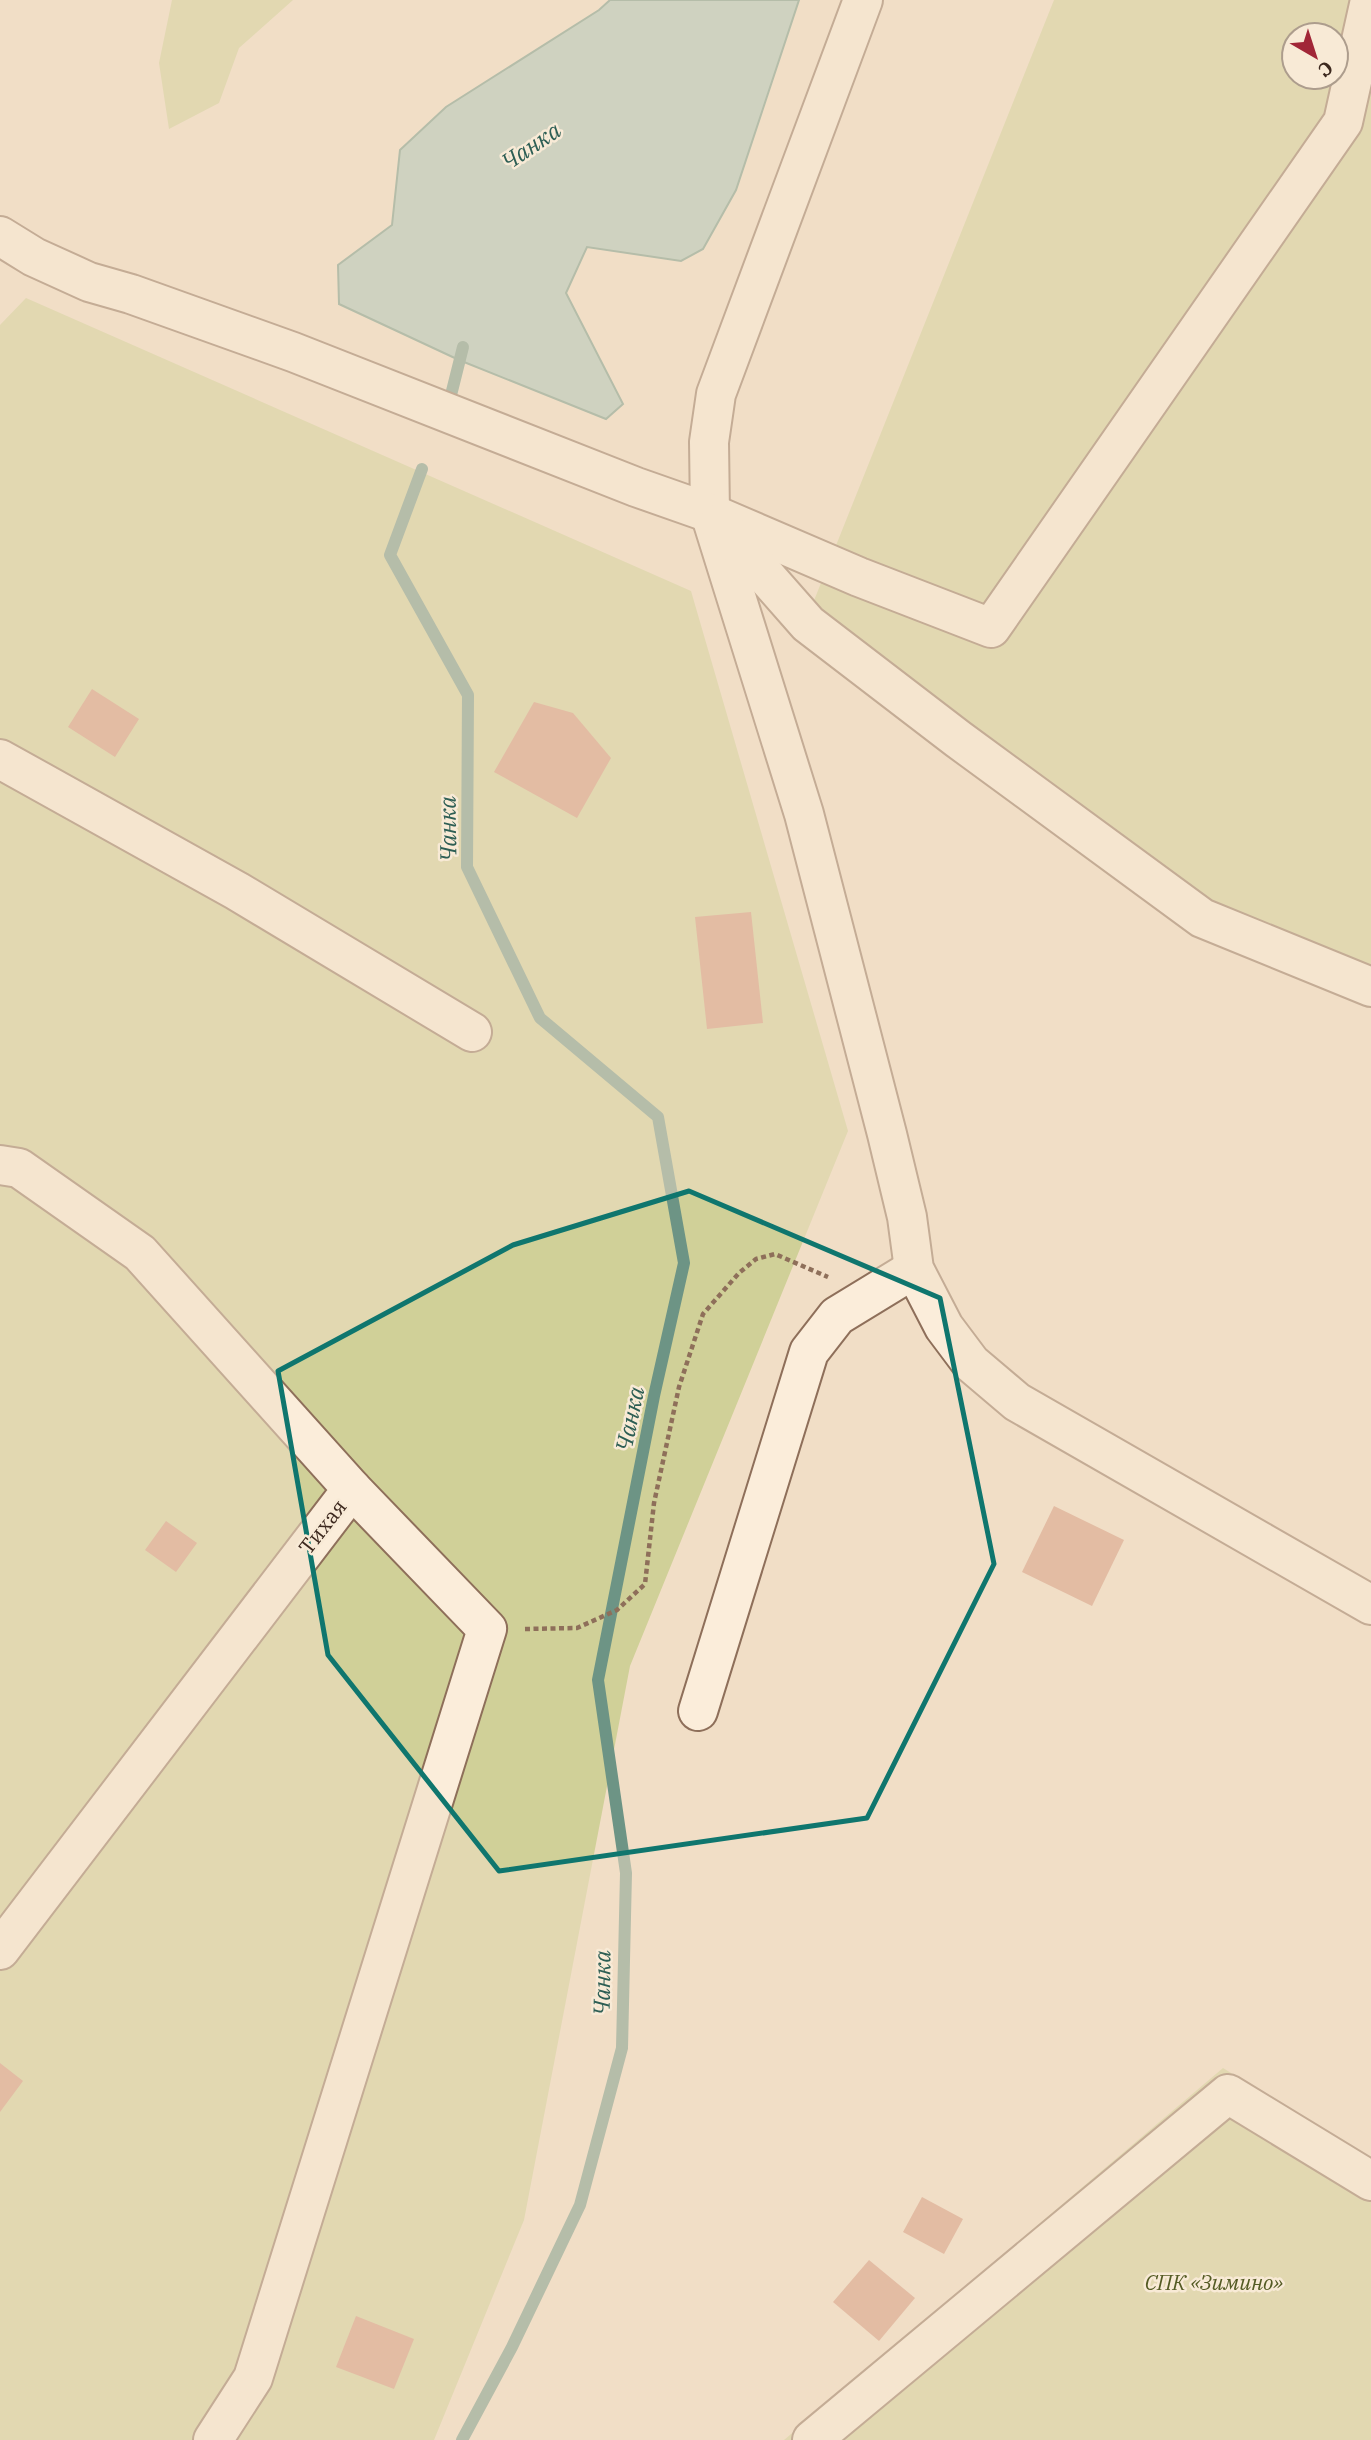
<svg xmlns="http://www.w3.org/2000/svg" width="1371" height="2440" viewBox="0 0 1371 2440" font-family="'IBM Plex Serif',serif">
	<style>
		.green { fill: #d0d098; fill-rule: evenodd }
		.water { fill: #a7c4b8; stroke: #6d9485; stroke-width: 2 }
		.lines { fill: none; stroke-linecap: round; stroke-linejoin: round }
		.stream { stroke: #6d9485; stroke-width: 12 }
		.building { fill: #d29279 }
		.minor-casing { stroke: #8e6f5a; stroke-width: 42 }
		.path { stroke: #8e6f5a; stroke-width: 4.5; stroke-dasharray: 5 3.5; stroke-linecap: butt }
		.minor { stroke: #fbedda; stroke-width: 38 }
		.marked { fill: none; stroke: #0f766e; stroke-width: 5; stroke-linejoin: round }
		.labels { text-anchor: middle; stroke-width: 5; stroke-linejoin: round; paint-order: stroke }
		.street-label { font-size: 21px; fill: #3d291f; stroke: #f8ead6 }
		.park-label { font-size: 21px; font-style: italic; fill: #545b24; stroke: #f8ead6 }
		.water-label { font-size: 23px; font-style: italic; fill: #2d5e54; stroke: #f8ead6 }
	</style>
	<rect width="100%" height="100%" fill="#f1dec6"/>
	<g class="green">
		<polygon points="172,0 293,0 239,48 219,103 169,129 159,63"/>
		<path d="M1054,0H1371V973L1201,900L813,603ZM1294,35H1336V77H1294Z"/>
		<polygon points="26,298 691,591 848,1131 630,1666 524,2220 434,2440 0,2440 0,325"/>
		<polygon points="1223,2068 1371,2159 1371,2440 784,2440"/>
	</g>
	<polygon class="water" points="610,0 799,0 736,190 703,249 681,261 587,247 566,293 623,404 606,419 459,360 339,304 338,265 392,225 400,150 446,107 599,10"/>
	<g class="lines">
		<g class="stream">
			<polyline points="451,395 463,347"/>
			<polyline points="422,469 390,555 468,695 467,867 540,1018 658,1117 684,1263 654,1396 598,1680 626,1873 622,2048 580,2205 512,2347 462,2440"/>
		</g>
	</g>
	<g class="building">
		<polygon points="92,689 139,719 115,757 68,727"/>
		<polygon points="534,702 573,713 611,758 577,818 494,772"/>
		<polygon points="751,912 763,1023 707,1029 695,917"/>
		<polygon points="1054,1506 1124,1540 1092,1606 1022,1572"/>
		<polygon points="166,1521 197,1543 176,1572 145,1550"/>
		<polygon points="0,2063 23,2081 0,2112"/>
		<polygon points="922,2197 963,2219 944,2254 903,2232"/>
		<polygon points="869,2260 915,2298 879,2341 833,2302"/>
		<polygon points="356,2316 414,2339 394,2389 336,2367"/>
	</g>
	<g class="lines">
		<defs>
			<g id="minor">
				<polyline points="863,0 716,394 709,442 710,513 804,814 887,1134 907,1217 914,1269 944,1327 971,1363 1017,1402 1371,1605"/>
				<polyline points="0,236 34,257 89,282 131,294 293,352 636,487 710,513 859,577 991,628 1343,122 1370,0"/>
				<polyline points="719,523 808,624 958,739 1202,918 1371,987"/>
				<polyline points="0,759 237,891 472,1032"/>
				<polyline points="0,1165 19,1168 140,1253 352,1489 0,1950"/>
				<polyline points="698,1711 809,1352 837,1316 914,1269"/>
				<polyline points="213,2440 253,2378 487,1629 352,1489"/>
				<polyline points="812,2440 1228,2094 1371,2181"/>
			</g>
		</defs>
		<use href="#minor" class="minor-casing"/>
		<polyline class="path" points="525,1629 577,1628 617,1610 645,1584 654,1503 679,1387 703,1314 739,1273 756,1259 775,1254 828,1277"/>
		<use href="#minor" class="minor"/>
	</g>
	<path d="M0 0H1371V2440H0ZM689,1191L940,1298L994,1564L867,1818L499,1871L328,1655L278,1371L513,1245Z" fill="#f1dec6" fill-opacity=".55" fill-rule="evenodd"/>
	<path class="marked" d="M689,1191L940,1298L994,1564L867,1818L499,1871L328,1655L278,1371L513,1245Z"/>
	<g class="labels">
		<g class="street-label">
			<text transform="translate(323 1527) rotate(-52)" y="7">Тихая</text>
		</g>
		<g class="park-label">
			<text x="1214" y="2290">СПК «Зимино»</text>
		</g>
		<g class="water-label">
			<text transform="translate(531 146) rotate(-34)" y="8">Чанка</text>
			<text transform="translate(448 829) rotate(-91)" y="8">Чанка</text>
			<text transform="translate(630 1419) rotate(-78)" y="8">Чанка</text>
			<text transform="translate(602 1983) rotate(-89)" y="8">Чанка</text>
		</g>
	</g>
	<g transform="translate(1315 56) rotate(141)"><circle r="33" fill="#f8ead6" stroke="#ad9d8d" stroke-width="2"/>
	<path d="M0-5L12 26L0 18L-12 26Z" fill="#a12637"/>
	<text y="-10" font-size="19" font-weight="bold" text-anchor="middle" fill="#3d291f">С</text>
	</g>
</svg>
